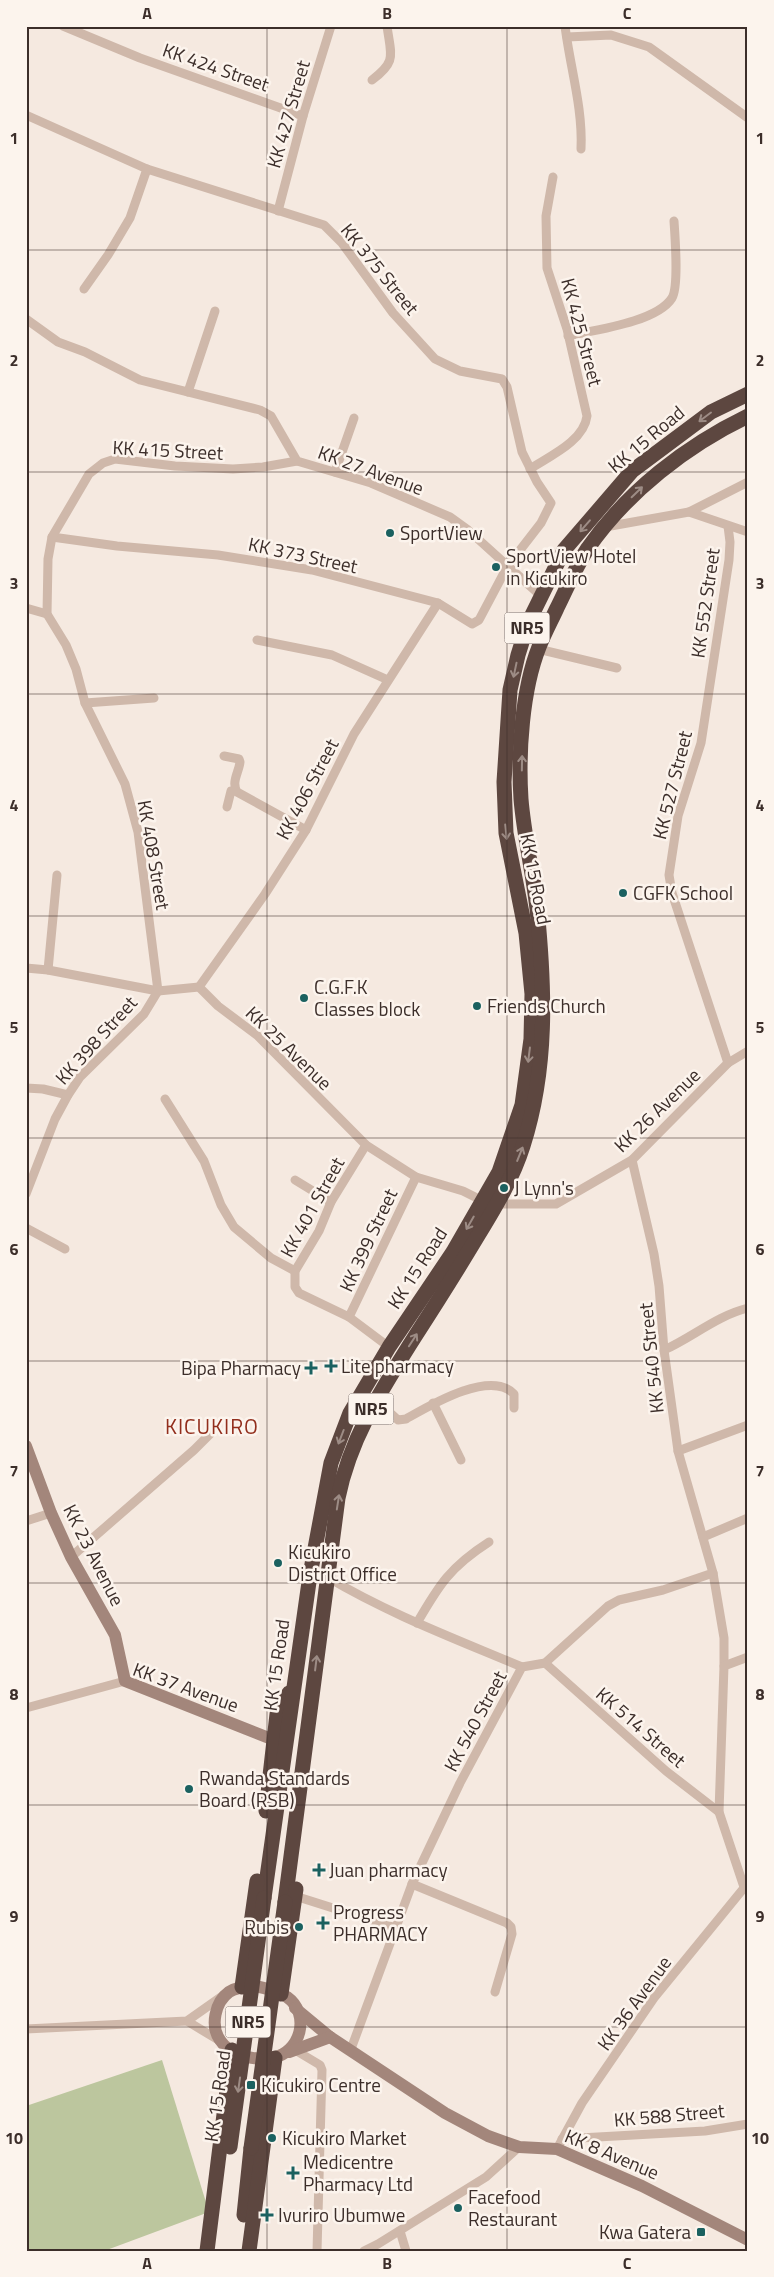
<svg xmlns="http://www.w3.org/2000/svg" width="774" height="2277" viewBox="0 0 774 2277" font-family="'Titillium Web',sans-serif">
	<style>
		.green { fill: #bcc69e }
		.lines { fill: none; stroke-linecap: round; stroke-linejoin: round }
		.street { stroke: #cfb8aa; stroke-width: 9 }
		.secondary { stroke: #a3867b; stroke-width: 12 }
		.highway { stroke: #5d4740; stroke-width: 15 }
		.highway-bridge { stroke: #5d4740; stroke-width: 15 }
		.oneway { stroke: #9d8c85 }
		.grid { fill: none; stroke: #3c2e2a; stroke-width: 1; stroke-opacity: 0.55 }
		.poi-dot { fill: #1b6160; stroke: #fcf4ed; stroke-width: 2 }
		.labels { text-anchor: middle; stroke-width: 5; stroke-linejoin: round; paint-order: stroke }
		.shield { fill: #fcf4ed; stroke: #766964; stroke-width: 1 }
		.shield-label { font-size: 18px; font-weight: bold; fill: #3c2e2a }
		.street-label { font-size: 19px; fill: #3c2e2a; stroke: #fcf4ed }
		.poi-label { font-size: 19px; fill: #3c2e2a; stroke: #fcf4ed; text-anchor: start }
		.quarter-label { font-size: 21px; letter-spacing: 1px; fill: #922e1c; stroke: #fcf4ed }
		.neatline { fill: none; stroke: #3c2e2a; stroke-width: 2 }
		.grid-label { font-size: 16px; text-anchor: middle; font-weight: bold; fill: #3c2e2a }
	</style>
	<rect width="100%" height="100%" fill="#f5e9e0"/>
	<polygon class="green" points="162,2060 209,2212 104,2251 26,2251 26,2106"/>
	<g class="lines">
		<g class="street">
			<polyline points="63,26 140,58 303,116"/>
			<path d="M565,26C570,67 583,108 581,149"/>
			<polyline points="567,37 611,35 649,47 748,118"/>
			<path d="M372,80C397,61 391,56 387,26"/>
			<polyline points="26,115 147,169 324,225 342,243 393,313 435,359 460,371 502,379 507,387 522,452 537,482 551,503 541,523 507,567 479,620 472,624 438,603 312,570 218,555 117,546 52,537"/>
			<polyline points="278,211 303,116 331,26"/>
			<polyline points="84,289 108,255 130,218 147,169"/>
			<polyline points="26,319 58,342 85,352 140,380 260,410 271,416 297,461 371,483 450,517 468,530 541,596"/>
			<path d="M568,336C595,330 657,322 672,298C679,286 675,237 674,221"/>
			<polyline points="188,392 215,311"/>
			<path d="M530,469C550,456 584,441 587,416L567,329L547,268L546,216L553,177"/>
			<polyline points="335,472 354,418"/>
			<polyline points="689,512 748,482"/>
			<polyline points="728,526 730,542 729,560 701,743 678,816 669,875 672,893 728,1063"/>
			<polyline points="605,527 689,512 748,532"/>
			<polyline points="26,608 47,614"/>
			<polyline points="257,640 332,655 388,680"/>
			<polyline points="538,649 617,668"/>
			<polyline points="85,703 154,698"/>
			<path d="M224,756L239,759L240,762C239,772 231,782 237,792L306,830"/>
			<polyline points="227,807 231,791 235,791"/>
			<polyline points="26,968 48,970 158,991 199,987 218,1006 258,1036 366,1145 416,1177 463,1191 483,1201"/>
			<polyline points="48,970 57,875"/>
			<polyline points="199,987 265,894 306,830 354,734 438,603"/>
			<polyline points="26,1088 43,1089 68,1095"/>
			<polyline points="165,1099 204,1161 221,1205 234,1227 271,1258 295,1271"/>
			<polyline points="366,1145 331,1202 319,1231 295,1271 295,1287 299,1293 349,1317 389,1347"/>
			<polyline points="295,1180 331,1202"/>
			<polyline points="26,1194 55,1119 68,1095 80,1077 144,1014 158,991 138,832 125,784 85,703 76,669 66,645 47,614 48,559 52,537 89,474 103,463 115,459 175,466 233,469 263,467 297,461"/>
			<polyline points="499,1204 556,1204 632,1160 728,1063 748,1051"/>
			<polyline points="26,1228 65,1249"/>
			<polyline points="349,1317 416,1177"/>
			<path d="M664,1350C693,1337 716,1316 748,1308"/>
			<path d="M375,1399L398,1420L406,1419C429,1406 490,1369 514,1394V1408"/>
			<polyline points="433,1403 461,1460"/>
			<polyline points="678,1451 748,1425"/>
			<polyline points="26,1521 51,1513"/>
			<polyline points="703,1537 748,1518"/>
			<polyline points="71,1557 194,1450 210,1434"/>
			<polyline points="713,1573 724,1638 724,1666"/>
			<path d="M327,1577C389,1614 456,1639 522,1667"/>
			<path d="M417,1623C439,1585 450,1567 489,1542"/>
			<polyline points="545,1663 666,1771 719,1812"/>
			<polyline points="26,1708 125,1681"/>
			<polyline points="412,1884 507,1923 511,1927 512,1934 495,1992"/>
			<polyline points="744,1887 719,1812 724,1666 748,1657"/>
			<polyline points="295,1896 396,1928"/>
			<polyline points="187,2021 220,2041"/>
			<polyline points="26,2029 187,2021 221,1997"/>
			<polyline points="351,2049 412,1884 460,1783 522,1667 545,1663 608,1606 619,1600 663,1590 713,1573 678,1451 664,1350 659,1286 654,1254 632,1160"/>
			<polyline points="295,2050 320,2065 322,2070 317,2251"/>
			<polyline points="562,2139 705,2131 748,2124"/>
			<polyline points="557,2149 582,2103 654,1998 748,1883"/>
			<polyline points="400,2231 406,2251"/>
			<polyline points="364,2251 378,2244 486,2177 519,2147"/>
		</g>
		<g class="secondary">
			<polyline points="26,1446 51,1513 71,1557 115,1635 125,1681 274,1740"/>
			<path d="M255,1986C265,1988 278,1991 287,1997C311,2014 301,2053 272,2058C256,2061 229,2055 220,2040C210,2026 215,2002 229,1992C236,1987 246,1987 255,1986Z"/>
			<polyline points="295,2008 330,2037 445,2113 488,2136 519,2147 557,2149 642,2186 748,2240"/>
			<polyline points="289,2052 330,2037"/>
		</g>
		<g class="highway">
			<polyline points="266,1811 277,1714 289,1693"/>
			<polyline points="264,1898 310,1575 331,1463 350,1413 389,1347 453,1252 499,1172 522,1105 531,1039 532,994 526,933 506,833 504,782 510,690 518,655 528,623 564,550 632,471 711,412 748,394"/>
			<path d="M285,1902L338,1498C350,1438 382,1389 414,1338C436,1304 458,1269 479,1234C496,1206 513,1178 523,1146C548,1068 545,989 537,909C533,872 524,836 521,799C518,753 522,690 539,647C544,634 551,621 557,608C567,588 576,566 588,548C628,491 686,446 748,416"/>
			<polyline points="242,1987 257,1881"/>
			<polyline points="281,1994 296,1889"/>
			<polyline points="244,2215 251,2148"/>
			<polyline points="207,2251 232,2050"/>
			<polyline points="249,2251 275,2058"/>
		</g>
		<g class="highway-bridge">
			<polyline points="230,2147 264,1898"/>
			<polyline points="251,2148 285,1902"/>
		</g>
	</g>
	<defs><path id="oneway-shaft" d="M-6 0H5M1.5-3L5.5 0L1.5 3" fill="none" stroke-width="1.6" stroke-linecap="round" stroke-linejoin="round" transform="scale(1.25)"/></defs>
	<g class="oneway">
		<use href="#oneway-shaft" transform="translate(705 417) rotate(143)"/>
		<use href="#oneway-shaft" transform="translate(637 492) rotate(-44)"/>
		<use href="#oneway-shaft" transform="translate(585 526) rotate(131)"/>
		<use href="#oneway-shaft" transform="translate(515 670) rotate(102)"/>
		<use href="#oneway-shaft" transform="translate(522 763) rotate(-89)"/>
		<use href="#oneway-shaft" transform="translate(506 832) rotate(84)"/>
		<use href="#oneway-shaft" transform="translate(529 1055) rotate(97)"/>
		<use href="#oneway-shaft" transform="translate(520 1154) rotate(-68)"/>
		<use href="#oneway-shaft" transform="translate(470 1223) rotate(120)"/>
		<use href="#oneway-shaft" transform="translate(413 1340) rotate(-57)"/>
		<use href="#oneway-shaft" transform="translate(341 1437) rotate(111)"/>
		<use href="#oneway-shaft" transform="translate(338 1502) rotate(-81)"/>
		<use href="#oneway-shaft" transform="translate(316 1663) rotate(-83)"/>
		<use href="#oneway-shaft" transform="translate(239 2085) rotate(98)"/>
	</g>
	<path class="grid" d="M267,26V2251M507,26V2251M26,250H748M26,472H748M26,694H748M26,916H748M26,1138H748M26,1361H748M26,1583H748M26,1805H748M26,2027H748"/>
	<g class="poi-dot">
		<circle cx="390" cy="533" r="5"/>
		<circle cx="496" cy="567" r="5"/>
		<circle cx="623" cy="893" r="5"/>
		<circle cx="304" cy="998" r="5"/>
		<circle cx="477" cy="1006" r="5"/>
		<circle cx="504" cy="1188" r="5"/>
		<path d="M328.5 1358.5h5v5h5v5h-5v5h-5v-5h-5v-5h5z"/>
		<path d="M308.5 1360.5h5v5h5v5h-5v5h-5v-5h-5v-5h5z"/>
		<circle cx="278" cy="1563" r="5"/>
		<circle cx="189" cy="1789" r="5"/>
		<path d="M316.5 1862.5h5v5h5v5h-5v5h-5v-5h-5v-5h5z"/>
		<path d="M320.5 1915.5h5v5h5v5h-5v5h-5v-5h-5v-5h5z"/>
		<circle cx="299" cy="1927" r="5"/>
		<rect x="246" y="2080" width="10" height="10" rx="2.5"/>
		<circle cx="272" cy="2138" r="5"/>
		<path d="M290.5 2165.5h5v5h5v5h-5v5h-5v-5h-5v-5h5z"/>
		<circle cx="458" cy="2208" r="5"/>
		<path d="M264.5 2207.5h5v5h5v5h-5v5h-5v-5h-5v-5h5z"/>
		<rect x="696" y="2227" width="10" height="10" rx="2.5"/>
	</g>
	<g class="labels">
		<g class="shield">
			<rect x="504.5" y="612.5" width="45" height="31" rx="4"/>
			<rect x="348.5" y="1393.5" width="45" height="31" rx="4"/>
			<rect x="225.5" y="2006.5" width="45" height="31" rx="4"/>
		</g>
		<g class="shield-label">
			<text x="527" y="634">NR5</text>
			<text x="371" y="1415">NR5</text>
			<text x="248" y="2028">NR5</text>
		</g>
		<g class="street-label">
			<text transform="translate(216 67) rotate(19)" y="7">KK 424 Street</text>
			<text transform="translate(288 114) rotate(-74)" y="7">KK 427 Street</text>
			<text transform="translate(380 269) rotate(51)" y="7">KK 375 Street</text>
			<text transform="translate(582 332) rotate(75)" y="7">KK 425 Street</text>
			<text transform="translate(646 439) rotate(-40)" y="7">KK 15 Road</text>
			<text transform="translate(168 450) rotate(3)" y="7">KK 415 Street</text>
			<text transform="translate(371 470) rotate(20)" y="7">KK 27 Avenue</text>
			<text transform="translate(303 555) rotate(12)" y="7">KK 373 Street</text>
			<text transform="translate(705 603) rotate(-82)" y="7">KK 552 Street</text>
			<text transform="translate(672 785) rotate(-76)" y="7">KK 527 Street</text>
			<text transform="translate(307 789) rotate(-62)" y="7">KK 406 Street</text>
			<text transform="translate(154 855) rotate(80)" y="7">KK 408 Street</text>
			<text transform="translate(536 879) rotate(79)" y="7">KK 15 Road</text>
			<text transform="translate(96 1040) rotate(-48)" y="7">KK 398 Street</text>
			<text transform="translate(289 1048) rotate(44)" y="7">KK 25 Avenue</text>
			<text transform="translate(657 1110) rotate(-44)" y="7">KK 26 Avenue</text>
			<text transform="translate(312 1207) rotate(-61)" y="7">KK 401 Street</text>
			<text transform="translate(368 1240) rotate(-65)" y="7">KK 399 Street</text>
			<text transform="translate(417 1268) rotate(-57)" y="7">KK 15 Road</text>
			<text transform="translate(651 1358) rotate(-96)" y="7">KK 540 Street</text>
			<text transform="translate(94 1555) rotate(63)" y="7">KK 23 Avenue</text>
			<text transform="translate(276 1665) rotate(-82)" y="7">KK 15 Road</text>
			<text transform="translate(186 1687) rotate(20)" y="7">KK 37 Avenue</text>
			<text transform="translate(475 1721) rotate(-62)" y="7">KK 540 Street</text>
			<text transform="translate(641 1727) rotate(41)" y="7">KK 514 Street</text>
			<text transform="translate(634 2003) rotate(-54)" y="7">KK 36 Avenue</text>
			<text transform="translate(217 2096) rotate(-82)" y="7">KK 15 Road</text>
			<text transform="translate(669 2115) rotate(-5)" y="7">KK 588 Street</text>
			<text transform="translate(612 2154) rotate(23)" y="7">KK 8 Avenue</text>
		</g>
		<g class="poi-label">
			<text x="400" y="540">SportView</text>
			<text x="506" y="563">SportView Hotel<tspan x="506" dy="22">in Kicukiro</tspan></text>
			<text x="633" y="900">CGFK School</text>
			<text x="314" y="994">C.G.F.K<tspan x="314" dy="22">Classes block</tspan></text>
			<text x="487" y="1013">Friends Church</text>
			<text x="514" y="1195">J Lynn's</text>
			<text x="341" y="1373">Lite pharmacy</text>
			<text x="301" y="1375" text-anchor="end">Bipa Pharmacy</text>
			<text x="288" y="1559">Kicukiro<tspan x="288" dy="22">District Office</tspan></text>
			<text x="199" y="1785">Rwanda Standards<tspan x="199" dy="22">Board (RSB)</tspan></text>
			<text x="329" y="1877">Juan pharmacy</text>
			<text x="333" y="1919">Progress<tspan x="333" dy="22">PHARMACY</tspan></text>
			<text x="289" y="1934" text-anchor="end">Rubis</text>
			<text x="261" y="2092">Kicukiro Centre</text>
			<text x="282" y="2145">Kicukiro Market</text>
			<text x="303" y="2169">Medicentre<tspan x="303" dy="22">Pharmacy Ltd</tspan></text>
			<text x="468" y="2204">Facefood<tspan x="468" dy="22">Restaurant</tspan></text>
			<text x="278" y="2222">Ivuriro Ubumwe</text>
			<text x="691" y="2239" text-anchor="end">Kwa Gatera</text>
		</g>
		<g class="quarter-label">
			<text x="212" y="1434">KICUKIRO</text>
		</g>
	</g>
	<rect width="774" height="2277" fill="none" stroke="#fcf4ed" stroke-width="55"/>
	<rect x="28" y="28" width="718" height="2222" class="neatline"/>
	<g class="grid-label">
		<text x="147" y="19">A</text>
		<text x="387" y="19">B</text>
		<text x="627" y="19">C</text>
		<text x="14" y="144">1</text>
		<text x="760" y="144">1</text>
		<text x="14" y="366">2</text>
		<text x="760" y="366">2</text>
		<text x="14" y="589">3</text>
		<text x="760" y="589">3</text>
		<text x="14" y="811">4</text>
		<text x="760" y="811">4</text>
		<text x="14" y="1033">5</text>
		<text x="760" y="1033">5</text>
		<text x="14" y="1255">6</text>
		<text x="760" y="1255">6</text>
		<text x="14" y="1477">7</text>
		<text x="760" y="1477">7</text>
		<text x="14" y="1700">8</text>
		<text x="760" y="1700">8</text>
		<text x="14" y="1922">9</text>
		<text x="760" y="1922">9</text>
		<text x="14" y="2144">10</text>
		<text x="760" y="2144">10</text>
		<text x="147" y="2269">A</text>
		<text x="387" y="2269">B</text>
		<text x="627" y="2269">C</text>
	</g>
</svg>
